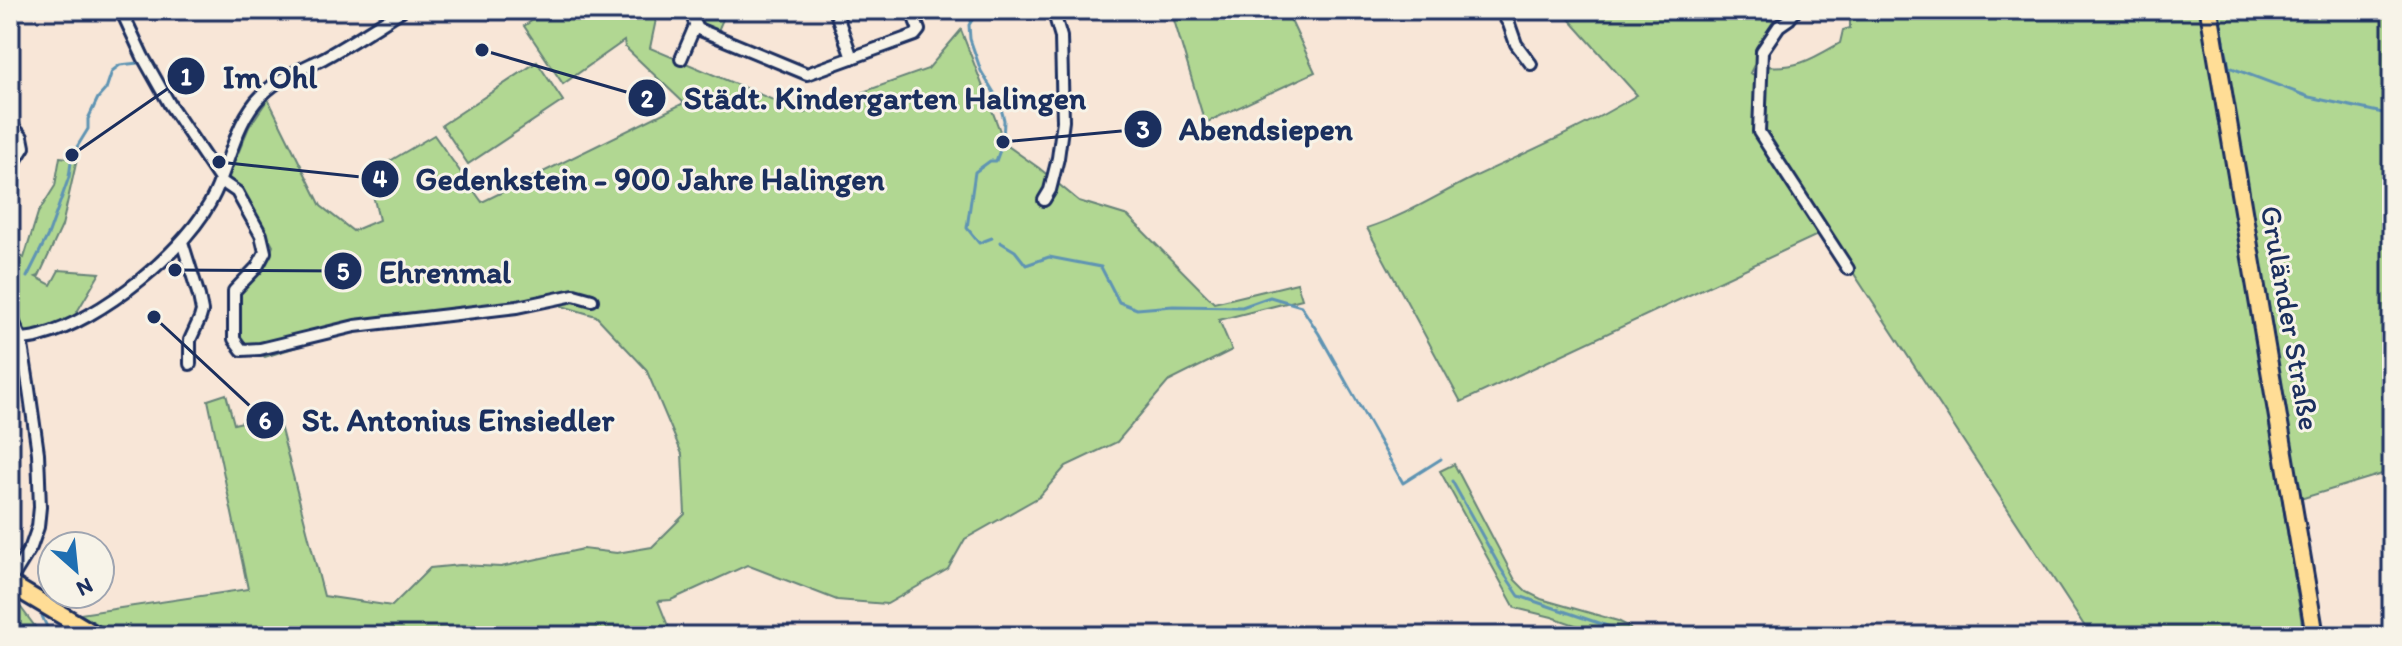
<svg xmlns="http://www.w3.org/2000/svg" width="2402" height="646" viewBox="0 0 2402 646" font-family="Itim,sans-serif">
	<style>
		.green { fill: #b1d792; stroke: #668378; stroke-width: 2 }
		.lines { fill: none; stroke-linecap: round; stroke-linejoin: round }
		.stream { stroke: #5f94b3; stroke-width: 3 }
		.street-casing { stroke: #1b2f5e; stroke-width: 16 }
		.primary-casing { stroke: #1b2f5e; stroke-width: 22 }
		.street { stroke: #f7f3e8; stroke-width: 10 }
		.primary { stroke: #ffdd96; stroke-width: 16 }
		.labels { text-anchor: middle; stroke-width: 6; stroke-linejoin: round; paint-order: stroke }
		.street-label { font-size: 30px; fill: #1b2f5e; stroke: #f7f3e8 }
		.leader { fill: none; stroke: #1b2f5e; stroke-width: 3 }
		.callout-dot { fill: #1b2f5e; stroke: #f7f3e8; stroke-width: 3 }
		.mark-label { font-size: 24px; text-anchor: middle; font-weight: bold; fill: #fff }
		.callout-label { font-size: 32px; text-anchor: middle; font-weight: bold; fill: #1b2f5e; stroke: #f7f3e8; stroke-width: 6; stroke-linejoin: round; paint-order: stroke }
	</style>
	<rect width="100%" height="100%" fill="#f8e6d7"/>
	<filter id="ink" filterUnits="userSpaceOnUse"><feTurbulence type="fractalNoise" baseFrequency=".0125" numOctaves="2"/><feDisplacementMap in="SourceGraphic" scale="16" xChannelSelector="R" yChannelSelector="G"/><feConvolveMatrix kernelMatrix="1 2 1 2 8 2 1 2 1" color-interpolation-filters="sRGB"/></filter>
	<g filter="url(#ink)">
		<g class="green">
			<polygon points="548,10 658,10 650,48 804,113 928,69 961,30 1005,144 1039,168 1079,201 1128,216 1214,303 1297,283 1302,299 1219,320 1232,350 1168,382 1117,442 1066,466 1039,497 965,539 948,569 887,604 837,600 747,565 671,600 658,601 672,636 118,636 80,614 248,589 208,400 226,394 234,424 277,414 324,596 392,606 430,568 460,565 501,567 583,549 617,553 652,547 685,514 682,454 646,369 596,316 555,304 383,320 265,357 240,342 238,291 266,264 273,246 245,195 228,177 249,127 268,99 321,206 353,231 379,220 368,174 434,135 482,202 684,103 625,47 624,41 563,84 524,26"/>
			<polygon points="697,10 727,10 717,33 699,24"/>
			<polygon points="1171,10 1286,10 1315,72 1205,123"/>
			<path d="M1561,10H1756V18L1776,21L1750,73L1765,80V66C1798,69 1812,59 1840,43L1843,30L1850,28V10H2203L2304,636H2091L1826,231L1461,402L1367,228C1407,215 1435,196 1472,178C1528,152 1585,127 1637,95Z"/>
			<polygon points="2215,10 2392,10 2392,471 2297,500"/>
			<polygon points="537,62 563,101 468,164 442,125"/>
			<polygon points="60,157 77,159 62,226 39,276 36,277 51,285 59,270 100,273 74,317 43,331 23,334 10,300 10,250 24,258 38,213 55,186"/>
			<polygon points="1454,464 1515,580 1527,592 1541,599 1618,621 1628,626 1635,636 1607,636 1552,617 1515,608 1440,471"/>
			<polygon points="10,593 42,636 10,636"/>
		</g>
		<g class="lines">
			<g class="stream">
				<polyline points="978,10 969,25 970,39 981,71 999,101 1004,120 1003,142 996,161 990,161 975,172 967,228 979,243 992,238"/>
				<polyline points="2218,10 2229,67 2309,97 2392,115"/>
				<polyline points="1000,242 1015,251 1026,265 1049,257 1101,267 1119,302 1137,309 1173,306 1242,307 1270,297 1301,306 1319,334 1403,483 1441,459"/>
				<polyline points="27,277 49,233 69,177 72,155 88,129 88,119 98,98 106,89 112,71 120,65 138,63"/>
				<polyline points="1452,481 1501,569 1519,596 1619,630 1628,636"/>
				<polyline points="42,616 51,636"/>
			</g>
			<defs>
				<g id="street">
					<polyline points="121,10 143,57 170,105 221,181 237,192 261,235 265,252 257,267 234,291 234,339 242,350 260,349 355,326 517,307 574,295 592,300"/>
					<polyline points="694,10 694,21 698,29 807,74 915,35 919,30 911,10"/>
					<polyline points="835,10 852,58"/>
					<polyline points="1500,10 1509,24 1516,44 1531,64"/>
					<polyline points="1796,10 1789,19 1779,26 1762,51 1759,132 1848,269"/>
					<polyline points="681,59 695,26"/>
					<polyline points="10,123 22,137 24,147 10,169"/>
					<polyline points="1044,200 1050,190 1058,158 1063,121 1061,37 1053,10"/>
					<polyline points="182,242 199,296 202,311 200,318 190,340 190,364"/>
					<polyline points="10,314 21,339 29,389 38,453 40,507 38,527 31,547 10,581"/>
					<path d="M10,340C20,339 30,339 40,336C99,321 190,249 215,193C230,161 236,120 262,95C280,77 302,69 324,58C351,43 376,27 402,10"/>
					<polyline points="65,636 69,619"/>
				</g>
				<g id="primary">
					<polyline points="2209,10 2315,636"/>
					<polyline points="10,584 97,636"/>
				</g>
			</defs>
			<use href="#street" class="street-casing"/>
			<use href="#primary" class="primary-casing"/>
			<use href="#street" class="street"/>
			<use href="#primary" class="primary"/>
		</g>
	</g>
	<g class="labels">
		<g class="street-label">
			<text transform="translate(2290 318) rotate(80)" y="10">Gruländer Straße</text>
		</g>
	</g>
	<path class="leader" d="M72 155L186 76M482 50L647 98M1003 142L1143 129M219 162L380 179M175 270L343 271M154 317L265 420"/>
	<g class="callout-dot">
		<circle cx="72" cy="155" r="8"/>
		<circle cx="482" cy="50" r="8"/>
		<circle cx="1003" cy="142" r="8"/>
		<circle cx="219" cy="162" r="8"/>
		<circle cx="175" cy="270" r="8"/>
		<circle cx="154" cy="317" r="8"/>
		<circle cx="186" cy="76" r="20"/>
		<circle cx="647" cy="98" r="20"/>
		<circle cx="1143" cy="129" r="20"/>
		<circle cx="380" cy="179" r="20"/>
		<circle cx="343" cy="271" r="20"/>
		<circle cx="265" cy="420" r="20"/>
	</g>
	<g class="mark-label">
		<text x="186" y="85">1</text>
		<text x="647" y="107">2</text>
		<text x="1143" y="138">3</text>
		<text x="380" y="187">4</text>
		<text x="343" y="280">5</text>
		<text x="265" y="429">6</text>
	</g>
	<g class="callout-label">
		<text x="270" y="88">Im Ohl</text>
		<text x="885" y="109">Städt. Kindergarten Halingen</text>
		<text x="1266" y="140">Abendsiepen</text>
		<text x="650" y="190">Gedenkstein - 900 Jahre Halingen</text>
		<text x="445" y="283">Ehrenmal</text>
		<text x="458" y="431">St. Antonius Einsiedler</text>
	</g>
	<rect width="2402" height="646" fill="none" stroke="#f7f3e8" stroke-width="40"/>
	<rect x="20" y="20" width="2362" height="606" fill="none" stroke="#1b2f5e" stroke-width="3" filter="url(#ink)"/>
	<g transform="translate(76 570) rotate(153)"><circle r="38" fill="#f7f3e8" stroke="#9fa5b1" stroke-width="2"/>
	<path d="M0-6L14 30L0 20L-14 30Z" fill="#1f6fb2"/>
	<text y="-12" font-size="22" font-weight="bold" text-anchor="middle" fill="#1b2f5e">N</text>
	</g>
</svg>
